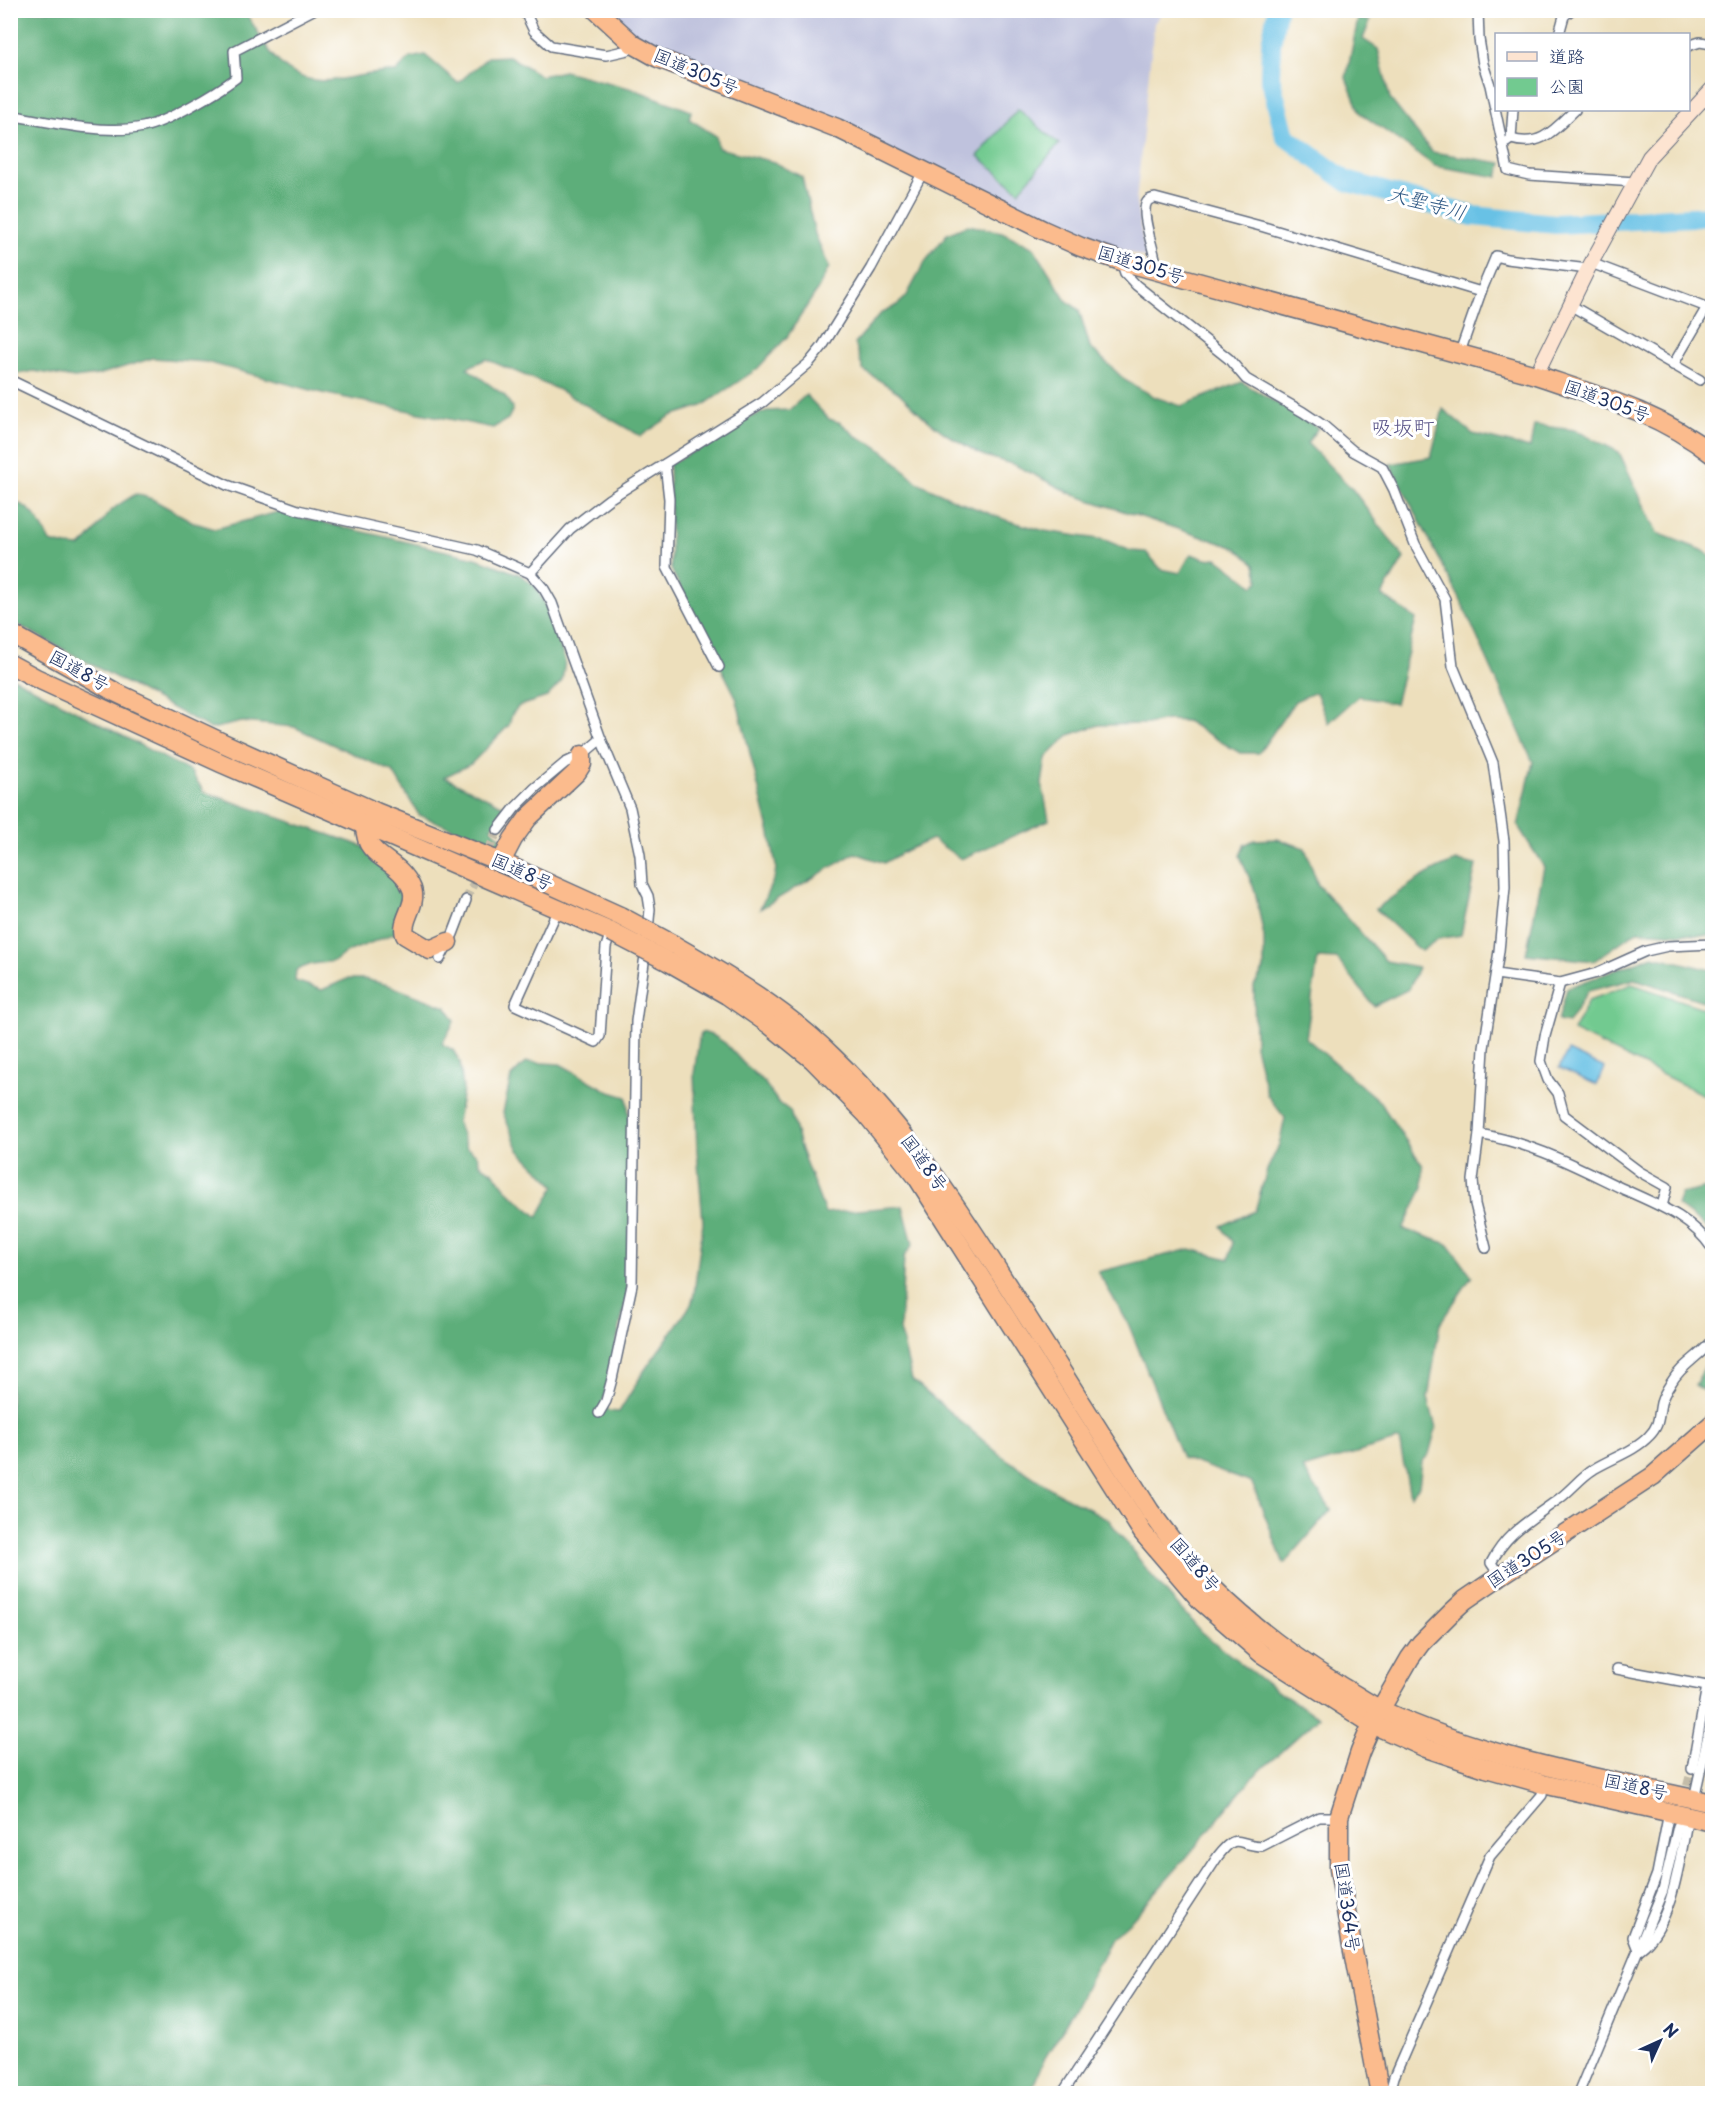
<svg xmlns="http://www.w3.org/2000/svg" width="1723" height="2104" viewBox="0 0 1723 2104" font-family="'Playpen Sans','Klee One',sans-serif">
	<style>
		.industrial { fill: #bfc2dd }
		.green { fill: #72ca90; stroke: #467c77; stroke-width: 1.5 }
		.forest { fill: #5dae7a; stroke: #3c6e6c; stroke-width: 1.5 }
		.water { fill: #68c1e5; stroke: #4278a2; stroke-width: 1.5 }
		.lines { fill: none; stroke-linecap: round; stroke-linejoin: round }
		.river { stroke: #68c1e5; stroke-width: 20 }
		.street-tunnel { stroke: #c3bca9; stroke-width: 9; stroke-dasharray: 9 4.5; stroke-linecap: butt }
		.street-casing { stroke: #646d7f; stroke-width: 12 }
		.secondary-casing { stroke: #646d7f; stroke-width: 16 }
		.highway-casing { stroke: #646d7f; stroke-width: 21 }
		.street { stroke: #fff; stroke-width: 9 }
		.secondary { stroke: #fde4d1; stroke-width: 14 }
		.highway { stroke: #fbbb8d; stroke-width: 18 }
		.highway-bridge-casing { stroke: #646d7f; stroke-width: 21; stroke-linecap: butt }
		.highway-bridge { stroke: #fbbb8d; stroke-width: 18 }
		.labels { text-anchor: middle; stroke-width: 6; stroke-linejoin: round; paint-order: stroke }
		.street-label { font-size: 18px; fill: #1b2f5e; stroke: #fff }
		.water-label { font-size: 20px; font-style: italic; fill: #325b86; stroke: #fff }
		.quarter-label { font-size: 21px; fill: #5c578a; stroke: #fff }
	</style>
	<rect width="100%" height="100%" fill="#fff"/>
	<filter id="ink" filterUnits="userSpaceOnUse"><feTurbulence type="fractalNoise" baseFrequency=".0167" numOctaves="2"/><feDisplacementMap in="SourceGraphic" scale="12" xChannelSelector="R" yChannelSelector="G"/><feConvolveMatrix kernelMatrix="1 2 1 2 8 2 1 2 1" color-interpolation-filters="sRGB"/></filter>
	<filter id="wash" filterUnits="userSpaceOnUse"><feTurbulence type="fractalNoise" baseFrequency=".008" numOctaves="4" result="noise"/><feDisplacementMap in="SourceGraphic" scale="24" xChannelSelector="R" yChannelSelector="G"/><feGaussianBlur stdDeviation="1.35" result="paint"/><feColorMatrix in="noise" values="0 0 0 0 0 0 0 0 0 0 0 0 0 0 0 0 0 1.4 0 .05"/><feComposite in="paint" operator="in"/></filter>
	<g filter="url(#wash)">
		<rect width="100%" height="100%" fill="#eddfbc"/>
		<polygon class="industrial" points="607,11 1164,11 1154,23 1136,202 1146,258 1044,224 677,58 634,35"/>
		<g class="green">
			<polygon points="1018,109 1059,144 1019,191 978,156"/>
			<polygon points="1632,984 1712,1011 1712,1099 1573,1031 1589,1000"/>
		</g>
		<g class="forest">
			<path d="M10,11H243C255,24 262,42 274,57C312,100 349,71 396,72L410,58L425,55L458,83L488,57L509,56L541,76L564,71L633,89L691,111L689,119L716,136L718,148L774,162L802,177L815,234L829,267L818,289L787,337L757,369L702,406L671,416L641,436L557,389L486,359L467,368L505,396L513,409L508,419L493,428L322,393L206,362L153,358L98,375L74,378L34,371L11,375Z"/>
			<polygon points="1358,19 1370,21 1363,39 1378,49 1390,99 1432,152 1502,163 1498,177 1435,166 1360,113 1346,78"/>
			<polygon points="968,225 1002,232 1034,248 1066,300 1079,310 1090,347 1126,381 1155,397 1181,406 1242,382 1318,428 1307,443 1353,490 1404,558 1382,595 1416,619 1395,704 1359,696 1328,723 1316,692 1295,701 1259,753 1240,753 1186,721 1167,720 1148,724 1099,725 1069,735 1046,758 1042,784 1049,820 961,859 932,839 907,850 884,863 855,853 760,909 775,876 776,866 770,834 736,697 671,569 669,464 700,448 745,419 767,411 789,410 806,395 829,419 841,423 856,436 876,446 893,459 917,482 957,501 1006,520 1045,531 1105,540 1131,551 1146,552 1161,569 1180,573 1191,554 1205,559 1217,558 1254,586 1259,581 1255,564 1236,548 1074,495 1015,465 982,455 946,434 926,419 898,392 863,370 855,343 882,312 896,306 906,297 925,262 947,234"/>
			<polygon points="1443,409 1473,434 1530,448 1534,425 1575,430 1619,452 1657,533 1702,550 1712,557 1712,936 1637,931 1594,961 1526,954 1544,867 1518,826 1533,762 1460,599 1390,464 1431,457"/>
			<path d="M136,494L152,499L195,523L215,529L278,512L476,558L519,574L535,586L546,606L565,661L562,681L547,697L519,706L512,714L509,725L471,764L444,777L508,808L491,828L505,842L499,847L419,815L393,772L294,727L242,722L211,729L11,621L10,501C33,505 40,523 50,542L67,546L80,547C93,537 98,526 108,514C116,505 126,500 136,494Z"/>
			<polygon points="10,676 191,772 204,792 365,847 393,871 408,897 398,932 345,953 335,961 312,964 296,970 295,981 322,990 347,979 364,979 388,985 446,1007 455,1020 442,1044 453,1050 460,1062 463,1091 457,1122 467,1148 477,1155 480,1164 493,1172 509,1192 538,1217 555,1186 519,1150 503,1113 511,1077 526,1062 560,1064 610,1092 627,1097 633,1156 627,1296 603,1402 608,1411 619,1412 644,1371 691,1305 694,1294 703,1222 697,1151 694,1074 699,1039 702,1032 714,1036 725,1043 746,1066 764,1082 778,1102 790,1111 801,1150 825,1213 903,1206 913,1244 904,1257 900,1330 912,1380 999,1454 1053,1490 1108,1519 1152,1576 1201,1632 1275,1690 1319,1717 1251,1779 1186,1858 1132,1919 1112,1937 1072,2014 1043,2061 1030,2093 11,2093"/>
			<polygon points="1277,839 1305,848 1318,885 1386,961 1418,967 1409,989 1374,1006 1337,959 1318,958 1306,1038 1380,1102 1423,1166 1423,1188 1403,1229 1448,1244 1472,1276 1440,1323 1428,1398 1436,1428 1429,1454 1422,1462 1419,1486 1410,1496 1399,1440 1303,1469 1331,1510 1284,1564 1252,1483 1182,1458 1128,1323 1098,1272 1190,1249 1229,1259 1233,1242 1221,1226 1255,1211 1267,1170 1279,1145 1285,1118 1267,1095 1255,1046 1254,986 1264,969 1264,937 1255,891 1240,856 1244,845 1254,840"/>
			<path d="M1457,861L1476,865L1461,935L1438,939L1421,951L1376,909C1402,890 1426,871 1457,861Z"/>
			<polygon points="1653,956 1712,970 1712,1004 1635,979 1588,991 1568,1023 1558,1021 1567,988"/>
			<polygon points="1712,1187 1712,1232 1677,1205 1681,1194"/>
			<polygon points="1712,1354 1712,1395 1695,1385"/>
		</g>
		<polygon class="water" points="1568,1051 1605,1068 1597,1085 1559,1068"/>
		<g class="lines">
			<polyline class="river" points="1277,10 1271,44 1270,77 1285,136 1346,181 1473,216 1556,224 1712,216"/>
		</g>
	</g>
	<g filter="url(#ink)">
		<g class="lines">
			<g class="street-tunnel">
				<polyline points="466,900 498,830"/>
				<polyline points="1684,1799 1692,1769"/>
			</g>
			<defs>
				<g id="street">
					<polyline points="524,10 534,31 551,46 606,55 628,50 633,44"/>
					<polyline points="1478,10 1479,39 1483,64 1490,85 1508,170 1529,175 1635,182"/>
					<polyline points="1559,34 1564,16 1571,10"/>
					<polyline points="1688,46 1700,42 1712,44"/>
					<path d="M10,115C48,122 106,135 143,127C167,122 216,93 236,78L234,51L313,10"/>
					<path d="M1511,139C1541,148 1555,129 1575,110"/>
					<polyline points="1507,142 1511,139 1513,110"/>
					<polyline points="1121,261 1125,273 1136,285 1229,359 1246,379 1303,412 1324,426 1353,451 1382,467 1394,490 1415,544 1445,599 1453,666 1493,763 1504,841 1505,887 1499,951 1484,1048 1479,1134 1473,1180 1475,1204 1486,1248"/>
					<polyline points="1591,263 1712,309"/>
					<path d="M1157,271C1157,255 1139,214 1147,202C1149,199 1151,199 1155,198L1264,227L1481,292"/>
					<polyline points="1570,305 1700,380"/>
					<polyline points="1459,355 1481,292 1496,256 1507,259 1588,269"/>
					<polyline points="1673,365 1707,307"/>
					<polyline points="10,380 227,485 298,510 477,550 530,573 544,589 552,603 601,739 630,808 640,855 642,884 648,896 650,909 648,931"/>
					<polyline points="665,464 669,499 667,567 719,667"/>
					<polyline points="530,573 570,529 609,499 763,402 809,363 822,347 871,268 923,172"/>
					<polyline points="498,830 515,808 535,788 565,763 582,755 601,739"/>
					<polyline points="558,909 515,1005 596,1042 600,1036 606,947 611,932"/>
					<polyline points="440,959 453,934 466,900"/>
					<polyline points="1496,974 1560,983 1597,973 1646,951 1668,946 1712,944"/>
					<polyline points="1560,983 1545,1036 1541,1061 1548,1080 1558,1093 1564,1115 1640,1172 1667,1187 1662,1206"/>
					<path d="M1479,1134C1535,1144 1571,1164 1621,1188C1655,1204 1691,1216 1712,1248"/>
					<polyline points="599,1413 606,1401 612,1379 632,1285 636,1021 646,948"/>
					<path d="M1500,1576L1491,1563C1507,1532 1529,1521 1556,1501C1570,1492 1580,1477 1594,1469C1612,1458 1635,1451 1649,1436C1660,1425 1658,1417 1661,1403C1663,1396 1667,1389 1671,1383C1681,1365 1700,1356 1712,1341"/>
					<polyline points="1617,1669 1712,1687"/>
					<polyline points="1692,1769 1707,1686"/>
					<polyline points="1694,1799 1712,1717"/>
					<path d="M1640,1949C1674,1923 1680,1856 1688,1816"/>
					<polyline points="1638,1950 1633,1937 1657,1874 1669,1812"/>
					<path d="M1062,2094L1218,1856C1238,1830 1237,1846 1262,1846L1319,1817H1339"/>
					<polyline points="1386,2094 1390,2092 1394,2077 1490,1856 1542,1795 1543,1784"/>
					<polyline points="1578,2094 1663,1890 1678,1826"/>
				</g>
				<polyline id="secondary" points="1536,375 1588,269 1649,157 1712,89"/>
				<g id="highway">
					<path d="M596,10L633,44L658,58L837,128L1043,230L1081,247L1121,261L1536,375C1598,396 1660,413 1712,454"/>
					<polyline points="10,633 115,692 223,743 376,812 501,862 620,916"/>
					<polyline points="10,664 36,678 221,763 611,932"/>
					<path d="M364,825C366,831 366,839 369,844C379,861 402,864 412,889C418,905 400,920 405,935L430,950L448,942"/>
					<polyline points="501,862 513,839 528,818 577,772 582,764 582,755"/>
					<path d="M674,945C730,977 787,1011 833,1057C909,1130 966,1219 1021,1307C1064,1375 1107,1443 1150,1511C1170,1538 1190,1565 1213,1588C1251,1626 1293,1657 1339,1685C1353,1693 1367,1703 1381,1710C1486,1759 1600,1778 1712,1803"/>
					<polyline points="669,962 727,995 770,1025 812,1059 867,1115 917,1177 1143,1533 1201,1601 1262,1654 1372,1724 1426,1748 1486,1768 1543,1784 1712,1822"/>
					<polyline points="1380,2094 1352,1946 1339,1869 1339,1817 1360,1752 1372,1724 1410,1658 1421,1643 1452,1612 1465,1600 1500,1576 1653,1476 1712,1424"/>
				</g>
			</defs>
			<use href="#street" class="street-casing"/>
			<use href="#secondary" class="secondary-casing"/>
			<use href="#highway" class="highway-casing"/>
			<use href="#street" class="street"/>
			<use href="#secondary" class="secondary"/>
			<use href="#highway" class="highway"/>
			<defs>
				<g id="highway-bridge">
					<polyline points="620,916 674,945"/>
					<polyline points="611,932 669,962"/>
				</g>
			</defs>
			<use href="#highway-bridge" class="highway-bridge-casing"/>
			<use href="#highway-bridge" class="highway-bridge"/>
		</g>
	</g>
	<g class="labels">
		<g class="street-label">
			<text transform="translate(696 72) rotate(23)" y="6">国道305号</text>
			<text transform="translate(1141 265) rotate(17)" y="6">国道305号</text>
			<text transform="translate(1607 401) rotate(20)" y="6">国道305号</text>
			<text transform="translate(79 671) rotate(29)" y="6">国道8号</text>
			<text transform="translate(522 872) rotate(24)" y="6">国道8号</text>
			<text transform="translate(924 1163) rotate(54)" y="6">国道8号</text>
			<text transform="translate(1527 1559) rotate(-33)" y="6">国道305号</text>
			<text transform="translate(1195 1565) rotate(49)" y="6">国道8号</text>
			<text transform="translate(1636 1787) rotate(12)" y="6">国道8号</text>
			<text transform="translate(1347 1907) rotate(82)" y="6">国道364号</text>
		</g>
		<g class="water-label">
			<text transform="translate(1427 203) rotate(15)" y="7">大聖寺川</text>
		</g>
		<g class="quarter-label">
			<text x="1403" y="435">吸坂町</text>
		</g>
	</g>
	<rect width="1723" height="2104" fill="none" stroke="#fff" stroke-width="36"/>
	<rect x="1495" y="33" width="195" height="78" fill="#ffffff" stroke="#a4acbf" stroke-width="1.5"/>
	<rect x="1507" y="52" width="30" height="9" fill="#fde4d1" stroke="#a4acbf" stroke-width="1.5"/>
	<text x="1549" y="63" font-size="18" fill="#1b2f5e">道路</text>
	<rect x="1507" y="78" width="30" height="18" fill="#72ca90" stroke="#a4acbf" stroke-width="1.5"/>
	<text x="1549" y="93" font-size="18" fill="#1b2f5e">公園</text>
	<g transform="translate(1660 2041) rotate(45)" stroke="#ffffff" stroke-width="4.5" paint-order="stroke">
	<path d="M0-4.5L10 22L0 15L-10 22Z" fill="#1b2f5e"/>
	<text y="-9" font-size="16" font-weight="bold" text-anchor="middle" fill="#1b2f5e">N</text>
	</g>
</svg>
